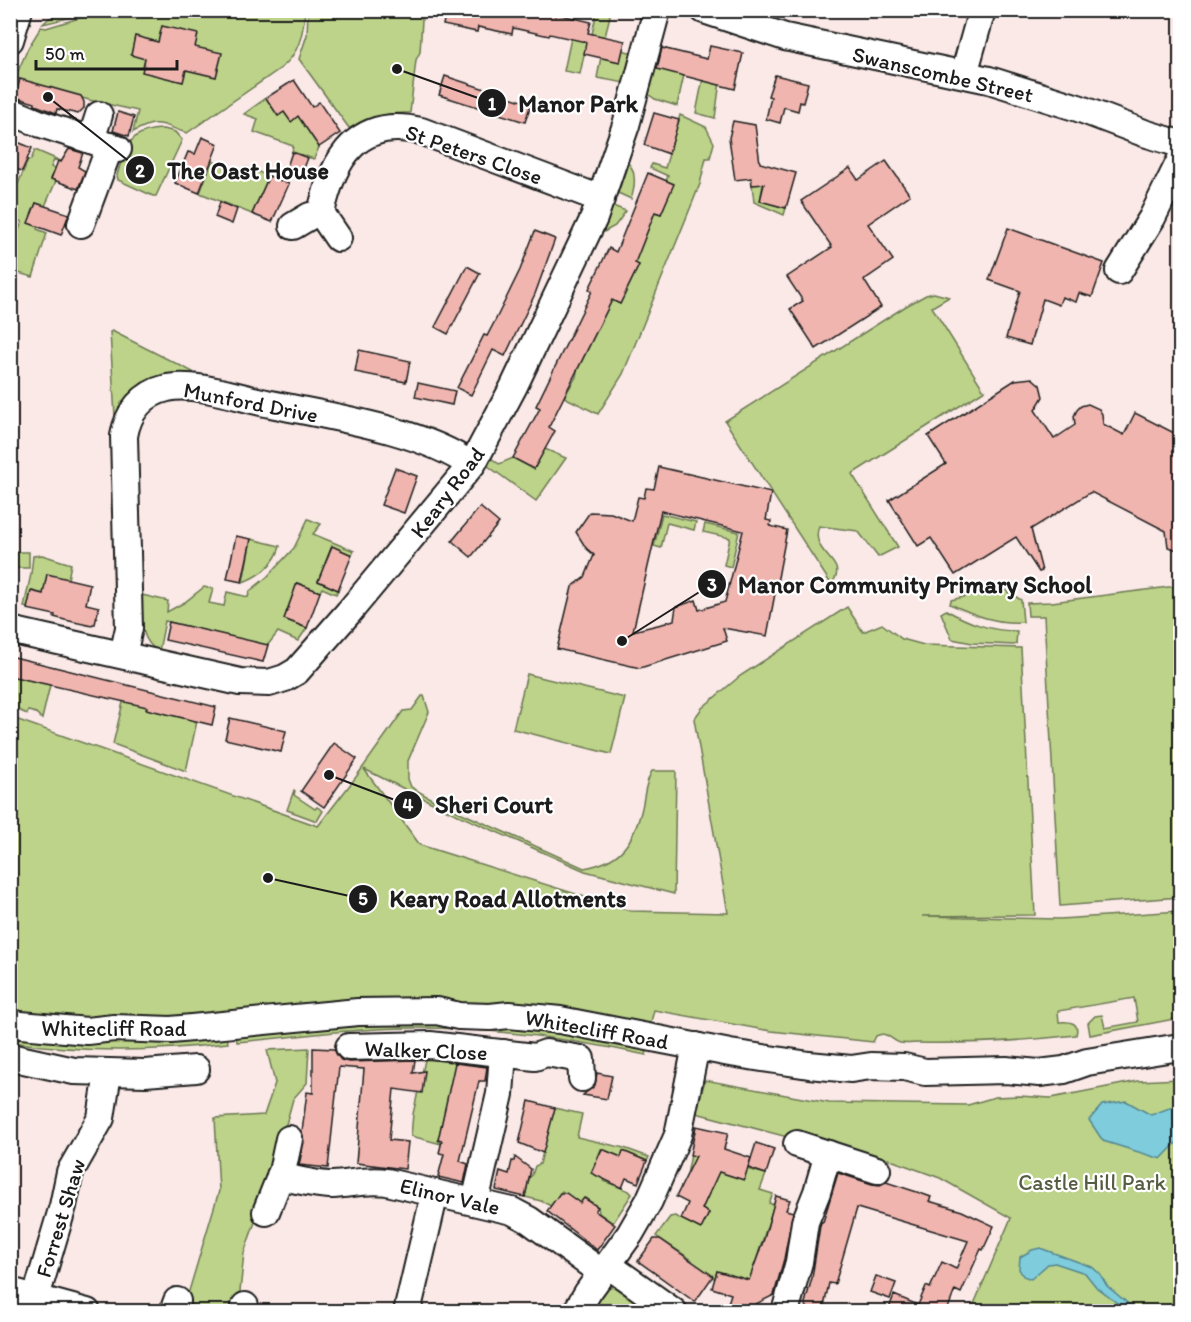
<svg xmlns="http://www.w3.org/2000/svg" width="1191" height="1322" viewBox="0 0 1191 1322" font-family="Itim,sans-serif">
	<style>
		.green { fill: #bcd389; stroke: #6c7852; stroke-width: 1.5 }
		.water { fill: #7eccdc; stroke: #57868f; stroke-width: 1.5 }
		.building { fill: #f0b5af; stroke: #1c1c1c; stroke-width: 1.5; fill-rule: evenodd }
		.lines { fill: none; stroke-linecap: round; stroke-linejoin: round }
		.minor-casing { stroke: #1c1c1c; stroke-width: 30 }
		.minor { stroke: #fff; stroke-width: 26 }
		.labels { text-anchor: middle; stroke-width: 4.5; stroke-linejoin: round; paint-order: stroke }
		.street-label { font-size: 22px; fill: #1c1c1c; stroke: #fff }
		.park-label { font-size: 22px; fill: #545c42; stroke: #fff }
		.leader { fill: none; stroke: #1c1c1c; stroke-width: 2 }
		.callout-dot { fill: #1c1c1c; stroke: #fff; stroke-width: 2 }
		.mark-label { font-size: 18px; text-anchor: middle; font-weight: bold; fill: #fff }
		.callout-label { font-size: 24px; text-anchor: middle; font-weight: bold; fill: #1c1c1c; stroke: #fff; stroke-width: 4.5; stroke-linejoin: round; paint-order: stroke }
	</style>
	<rect width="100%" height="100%" fill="#fae9e7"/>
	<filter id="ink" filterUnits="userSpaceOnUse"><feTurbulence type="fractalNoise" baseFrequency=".0167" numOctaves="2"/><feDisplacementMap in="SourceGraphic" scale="12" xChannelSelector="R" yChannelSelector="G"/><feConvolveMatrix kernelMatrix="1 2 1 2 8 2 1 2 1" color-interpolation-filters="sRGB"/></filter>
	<g filter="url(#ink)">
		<g class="green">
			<polygon points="67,10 98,10 98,11 43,24 48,19"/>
			<path d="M176,10L305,11C303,33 300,53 281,68L187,133C163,126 160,117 133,132L138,111L89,100L15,78L28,48L41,27L46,28L86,16L111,13L135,11L174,17Z"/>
			<path d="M308,11H420L422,20L420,52L416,60L410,113C381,112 374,120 349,128L299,59L307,35Z"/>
			<polygon points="597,11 611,11 605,37 592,34"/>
			<polygon points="571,38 587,41 580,74 564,71"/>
			<polygon points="660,48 684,75 677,106 655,99 648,94"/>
			<polygon points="622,50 633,53 625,83 597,78 601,57"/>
			<polygon points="705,68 720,81 715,118 696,113"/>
			<polygon points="266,98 278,116 284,112 291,122 298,116 319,147 314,159 292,152 293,146 254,132 258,119 244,114"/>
			<polygon points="680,115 706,127 714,143 710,158 706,158 700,184 623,374 598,414 564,397 576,377 577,371 612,300 620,304 639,265 632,261 638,254 655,212 661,214 664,207 657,204 668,176 650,168 652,164 665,168"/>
			<path d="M164,129L175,132L182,140L156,196H153L118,180L117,175C126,146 130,129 164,129Z"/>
			<polygon points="35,150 63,162 54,160 51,167 60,170 59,173 54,172 51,178 56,181 45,206 36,203 33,211 42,215 37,229 47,233 33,277 11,271 11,250 22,222 11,216 11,201 28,160 31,160"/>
			<polygon points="212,161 238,171 245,167 269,176 252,214 200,193"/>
			<path d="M628,163C637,171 635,188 631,199L618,193Z"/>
			<polygon points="763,184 760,201 786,208 784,215 754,202 752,185"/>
			<polygon points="613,206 626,211 615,226 602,233"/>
			<path d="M934,293L949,297L932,307L983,389L985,390L852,474L898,547L878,557L858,531L819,526C808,555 852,561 831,584L725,421L906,306L926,295Z"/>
			<polygon points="112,331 193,372 194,375 115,417 110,332"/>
			<polygon points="545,449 566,458 536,501 488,466 491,458 499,464 513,458 534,469"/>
			<polygon points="662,514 696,522 694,530 667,523 661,548 654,546"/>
			<path d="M308,519L321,524L313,534L354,551L352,555L332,547L318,581L338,590L336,594L322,588L320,592L297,583L284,619L307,628L298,641L278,632L267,646L165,621L159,651C138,641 142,615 142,595L168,601L167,612L185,602L204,587L213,589L209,603L224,606L227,592L248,597L250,591L267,577L294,548Z"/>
			<polygon points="705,524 739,532 731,567 724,565 730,538 703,532"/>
			<path d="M251,539L280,546C276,564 259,576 243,582Z"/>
			<rect x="11" y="552" width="18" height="16"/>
			<polygon points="42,555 71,564 64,599 32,591 28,608 24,607 31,574 33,556"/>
			<polygon points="1169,587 1180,587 1180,897 1060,906 1044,616 1028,616 1027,603 1052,602"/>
			<path d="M991,588L1005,590L1021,600L1023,622C995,624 975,615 950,604L951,600L968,596Z"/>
			<path d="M847,607L863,632L882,624L902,639L924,645L1021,648L1035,915L922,916L1060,919L1180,911V1018L1090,1035L1088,1023L1095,1016L1102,1015L1105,1028L1138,1022L1134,998L1058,1011L1059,1022C1069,1021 1080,1022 1076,1035C1024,1041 971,1044 919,1043C913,1043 905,1044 900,1043C890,1040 887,1030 876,1036L873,1042L771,1031L654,1010L650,1026L613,1016L510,1002L502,1003L487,1012L147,1023L11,1015L10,717L318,826L356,777L403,711L412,710L422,696H424L429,712L408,761V779L411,787L435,801L584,868C619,862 632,845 641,812C645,798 644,784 652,771H676L674,894L585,871L449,811L364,769L420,845L630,911L728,913L694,719L702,708L740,676Z"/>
			<path d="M946,610C969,623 990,631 1017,631L1016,644L1014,645L972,643L952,639L941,613Z"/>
			<polygon points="527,674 625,698 611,754 513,729"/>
			<polygon points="10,676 50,685 42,719 36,713 28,711 27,714 11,707"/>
			<polygon points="150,692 147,709 197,721 186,771 113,744 123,702"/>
			<polygon points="294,790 295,791 294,795 315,809 317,807 323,811 317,821 287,810"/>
			<path d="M471,1021L649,1044L646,1055C558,1036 469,1024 378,1029C331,1031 284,1038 237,1042L236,1034L278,1027Z"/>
			<path d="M10,1033L227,1035L228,1043C155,1052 84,1053 11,1042Z"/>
			<polygon points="309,1048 307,1083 293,1099 272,1175 244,1253 238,1311 183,1311 219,1191 215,1118 264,1115 275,1083 267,1050"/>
			<polygon points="429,1057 455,1058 454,1078 438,1140 441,1144 411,1136 413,1114 425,1060"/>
			<polygon points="1180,1079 1180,1311 971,1311 1011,1218 940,1178 885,1158 882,1166 826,1147 696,1113 705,1080 829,1103 968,1105 995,1097 1019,1096 1051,1098 1138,1081"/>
			<polygon points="554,1108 582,1114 577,1137 624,1148 649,1157 647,1161 623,1151 621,1157 601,1149 592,1173 604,1179 604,1181 629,1191 632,1194 613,1223 599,1213 598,1207 585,1198 580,1203 562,1191 551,1206 541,1201 525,1197 529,1178 532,1175 535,1166 540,1164"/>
			<polygon points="691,1155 766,1174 760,1190 773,1194 769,1203 774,1205 753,1270 764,1274 744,1291 717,1271 715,1279 712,1277 691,1262 692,1260 656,1236 670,1217 675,1216 701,1229 709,1213 702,1209 712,1186 687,1174"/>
			<polygon points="614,1286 618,1287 652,1311 585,1311 607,1288"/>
		</g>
		<g class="water">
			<polygon points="1126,1101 1151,1115 1172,1107 1180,1110 1180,1139 1161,1159 1103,1141 1089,1120 1102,1105"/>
			<polygon points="1040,1248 1092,1267 1100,1274 1107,1286 1137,1311 1128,1311 1097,1288 1085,1273 1055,1263 1048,1264 1031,1279 1023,1276 1019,1269 1020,1257 1032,1250"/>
		</g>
		<g class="building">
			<polygon points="446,10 529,10 556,16 557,14 591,22 588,33 625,41 620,62 584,54 586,42 550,34 549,36 513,28 512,34 478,27 477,32 443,25"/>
			<polygon points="162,26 198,34 195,47 222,53 216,77 186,70 183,82 142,72 145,59 131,55 135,36 158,42"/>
			<polygon points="710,46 743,53 735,89 657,69 662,48 707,59"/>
			<polygon points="775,75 808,83 803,103 800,102 798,111 784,107 780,123 766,119 771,97 768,96"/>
			<polygon points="445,76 531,104 525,122 439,95"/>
			<polygon points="20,79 81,96 84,102 84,108 78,114 57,109 56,113 35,105 35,103 15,97"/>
			<polygon points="294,80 312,107 319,102 340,133 319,147 298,116 291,122 284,112 278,116 266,98"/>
			<polygon points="118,112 134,117 129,136 113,131"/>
			<polygon points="654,113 679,120 669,154 644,145"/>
			<polygon points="733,121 755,125 760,163 796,173 786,208 760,201 764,184 752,185 751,178 735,180 729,138"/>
			<polygon points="202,137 218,144 199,193 175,183 188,152 195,154"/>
			<polygon points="10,139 32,148 22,171 10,167"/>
			<polygon points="69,149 83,153 78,167 85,171 78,189 51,179 58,161 61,162"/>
			<polygon points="292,152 308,158 302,173 287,167"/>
			<polygon points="886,161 910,195 868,224 893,260 864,280 881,307 816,349 790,309 803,301 787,277 832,247 801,201 850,168 858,180"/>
			<polygon points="648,173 674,184 661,214 655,212 635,263 639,265 620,304 612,300 549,427 555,431 534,469 513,458 540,408 536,406 592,291 589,289 609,248 616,252"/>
			<polygon points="269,176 289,184 272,222 252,214"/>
			<polygon points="220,202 237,209 232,224 215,217"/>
			<polygon points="36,203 69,214 61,235 28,223"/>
			<polygon points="1008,228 1104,263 1092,297 1079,293 1076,302 1062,297 1059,305 1043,299 1030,345 1006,338 1020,291 989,280"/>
			<polygon points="535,231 555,239 535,294 505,356 493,350 471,395 457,388 484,335 487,336 497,317 520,270"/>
			<polygon points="467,266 480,273 448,334 435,327"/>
			<polygon points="359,350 410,361 406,382 355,372"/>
			<polygon points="1032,378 1040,385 1043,397 1035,410 1054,439 1075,425 1074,416 1077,410 1081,406 1088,404 1099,409 1102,414 1103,424 1124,435 1135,413 1180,436 1180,551 1168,547 1166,531 1091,492 1031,529 1042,571 1039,572 1016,537 955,575 931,538 918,546 889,500 946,464 928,436 1015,380"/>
			<polygon points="418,383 455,391 452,405 415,397"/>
			<path d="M659,467L771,493L766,520L771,521L770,526L787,530L767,636L723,628L727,641L640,668L557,649L572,587L585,577L594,555L586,548L576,532L590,512L611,513L632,521L638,497L644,498L646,488L654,489ZM661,511L743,531L725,602L699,610L696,600L676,607L674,620L667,622L666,623L633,631Z"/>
			<polygon points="395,468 417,476 404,513 381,505"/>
			<polygon points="480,507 499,523 471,557 452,541"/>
			<polygon points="236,536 251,539 242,582 227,579"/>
			<polygon points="332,546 352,555 338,590 318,581"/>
			<polygon points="47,574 90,584 86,604 99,607 95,624 93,624 92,626 65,620 54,617 55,615 27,609 31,591 43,594"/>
			<polygon points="297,583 320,592 307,628 284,619"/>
			<polygon points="169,622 268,645 263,662 165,640"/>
			<polygon points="10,656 216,707 212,725 146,709 147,707 10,676"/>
			<polygon points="230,718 286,731 281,752 225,739"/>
			<polygon points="334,743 357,759 324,807 301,791"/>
			<polygon points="313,1048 334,1049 337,1055 341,1060 349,1062 415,1060 413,1073 425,1071 422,1093 394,1089 389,1140 408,1142 405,1169 356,1163 364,1069 339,1067 328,1168 299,1165 304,1142 302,1132 307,1092 313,1093"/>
			<polygon points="455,1063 487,1067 485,1081 479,1081 460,1161 468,1164 464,1183 438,1177 444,1154 439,1153 442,1141 438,1140"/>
			<polygon points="597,1073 612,1076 607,1099 583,1095 595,1085"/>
			<polygon points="529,1101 555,1108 543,1153 519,1143"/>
			<polygon points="696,1126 728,1133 724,1149 751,1158 744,1180 719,1172 702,1209 709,1213 701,1229 681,1219 688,1203 676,1197 696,1156 690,1155"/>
			<polygon points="756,1143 774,1149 766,1174 748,1168"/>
			<polygon points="602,1149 621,1157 623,1151 647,1161 638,1183 626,1178 622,1188 591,1173"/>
			<polygon points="515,1157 531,1169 525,1197 496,1190 500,1171 509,1174 512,1161 514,1161"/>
			<polygon points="838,1173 872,1184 880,1185 886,1182 917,1192 931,1197 929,1201 962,1211 994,1226 983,1250 981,1249 961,1293 955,1290 947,1311 888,1311 894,1295 918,1305 926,1286 930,1288 942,1262 956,1269 968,1241 857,1208 835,1284 829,1283 823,1311 809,1311 805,1303 812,1278 820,1226 821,1222 823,1222"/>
			<polygon points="560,1193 566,1193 580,1203 584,1198 598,1207 595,1211 615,1225 597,1250 547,1211"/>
			<polygon points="776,1196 790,1200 786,1210 793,1212 784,1259 774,1295 746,1309 728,1303 731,1294 712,1288 717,1271 749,1280 764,1239"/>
			<polygon points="654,1239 660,1239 713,1276 695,1302 638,1261"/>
			<polygon points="876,1276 896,1283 890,1299 870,1292"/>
		</g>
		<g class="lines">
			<defs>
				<g id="minor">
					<polyline points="704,10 785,37 989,80 1078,108 1144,133 1180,144"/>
					<polyline points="10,40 19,10"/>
					<polyline points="964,74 982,10"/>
					<polyline points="10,111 41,124 118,149"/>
					<polyline points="91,140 99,115"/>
					<polyline points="321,213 338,238"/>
					<polyline points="81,224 110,146"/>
					<path d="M293,226L310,216L321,213C333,158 358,116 421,131L601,199"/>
					<polyline points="1119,271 1152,218 1180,161"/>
					<polyline points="10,630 240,682 269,683 285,678 297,671 349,612 473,463 514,386 594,218 626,125 657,10"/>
					<path d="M123,655L129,628L124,436C128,412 142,394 167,388C195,382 237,397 266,403C327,416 421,429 471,465"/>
					<polyline points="10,1024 87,1031 114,1028 171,1030 358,1012 437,1011 459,1016 490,1017 509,1015 560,1020 730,1053 809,1065 851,1069 871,1066 904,1067 925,1072 1006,1070 1039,1073 1064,1070 1087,1062 1180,1047"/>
					<polyline points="349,1047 430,1045 535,1057 546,1053 581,1059 582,1078"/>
					<polyline points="10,1057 74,1071 145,1073 196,1069"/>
					<polyline points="797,1144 877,1170"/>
					<path d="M280,1176C298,1180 315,1185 333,1185C351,1184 368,1179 387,1182L512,1211L529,1220L602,1273"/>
					<polyline points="475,1202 500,1094 503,1053"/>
					<polyline points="266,1212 282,1172 289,1139"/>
					<polyline points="608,1265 674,1312"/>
					<polyline points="10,1291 87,1312"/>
					<polyline points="36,1297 63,1206 70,1172 101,1118 108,1073"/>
					<polyline points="173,1312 177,1301"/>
					<polyline points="245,1312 245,1306"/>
					<polyline points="407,1312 435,1193"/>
					<polyline points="576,1312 588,1292 630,1234 649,1201 678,1135 696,1046"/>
					<polyline points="785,1312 799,1262 805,1222 817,1192 828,1154"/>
				</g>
			</defs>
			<use href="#minor" class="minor-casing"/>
			<use href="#minor" class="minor"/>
		</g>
	</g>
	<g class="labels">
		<g class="street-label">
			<text transform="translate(943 74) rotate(13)" y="8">Swanscombe Street</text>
			<text transform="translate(474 154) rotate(19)" y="8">St Peters Close</text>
			<text transform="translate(251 402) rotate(11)" y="8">Munford Drive</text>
			<text transform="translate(447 492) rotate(-53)" y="8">Keary Road</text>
			<text x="114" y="1036">Whitecliff Road</text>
			<text transform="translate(597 1029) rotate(10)" y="8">Whitecliff Road</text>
			<text transform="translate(426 1050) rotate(2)" y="8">Walker Close</text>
			<text transform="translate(450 1196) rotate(13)" y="8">Elinor Vale</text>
			<text transform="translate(60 1218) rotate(-73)" y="8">Forrest Shaw</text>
		</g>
		<g class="park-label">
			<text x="1092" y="1190">Castle Hill Park</text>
		</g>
	</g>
	<path class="leader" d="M397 69L492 103M48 97L140 170M622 641L712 584M329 775L408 805M268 878L363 899"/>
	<g class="callout-dot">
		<circle cx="397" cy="69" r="6"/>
		<circle cx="48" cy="97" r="6"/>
		<circle cx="622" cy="641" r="6"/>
		<circle cx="329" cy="775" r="6"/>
		<circle cx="268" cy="878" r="6"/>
		<circle cx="492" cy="103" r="15"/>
		<circle cx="140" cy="170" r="15"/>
		<circle cx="712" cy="584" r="15"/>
		<circle cx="408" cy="805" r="15"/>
		<circle cx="363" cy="899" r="15"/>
	</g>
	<g class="mark-label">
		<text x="492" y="110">1</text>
		<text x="140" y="177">2</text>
		<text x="712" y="591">3</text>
		<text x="408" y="811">4</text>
		<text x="363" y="905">5</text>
	</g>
	<g class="callout-label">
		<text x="578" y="112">Manor Park</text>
		<text x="248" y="179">The Oast House</text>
		<text x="915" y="593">Manor Community Primary School</text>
		<text x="494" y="813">Sheri Court</text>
		<text x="508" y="907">Keary Road Allotments</text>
	</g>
	<rect width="1191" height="1322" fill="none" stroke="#fff" stroke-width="36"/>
	<rect x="18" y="18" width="1155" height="1286" fill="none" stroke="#1c1c1c" stroke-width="2" filter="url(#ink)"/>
	<path d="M36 60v9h141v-9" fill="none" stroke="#1c1c1c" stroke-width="3"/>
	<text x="45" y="60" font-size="18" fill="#1c1c1c" stroke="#ffffff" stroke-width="4.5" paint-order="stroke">50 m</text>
</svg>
